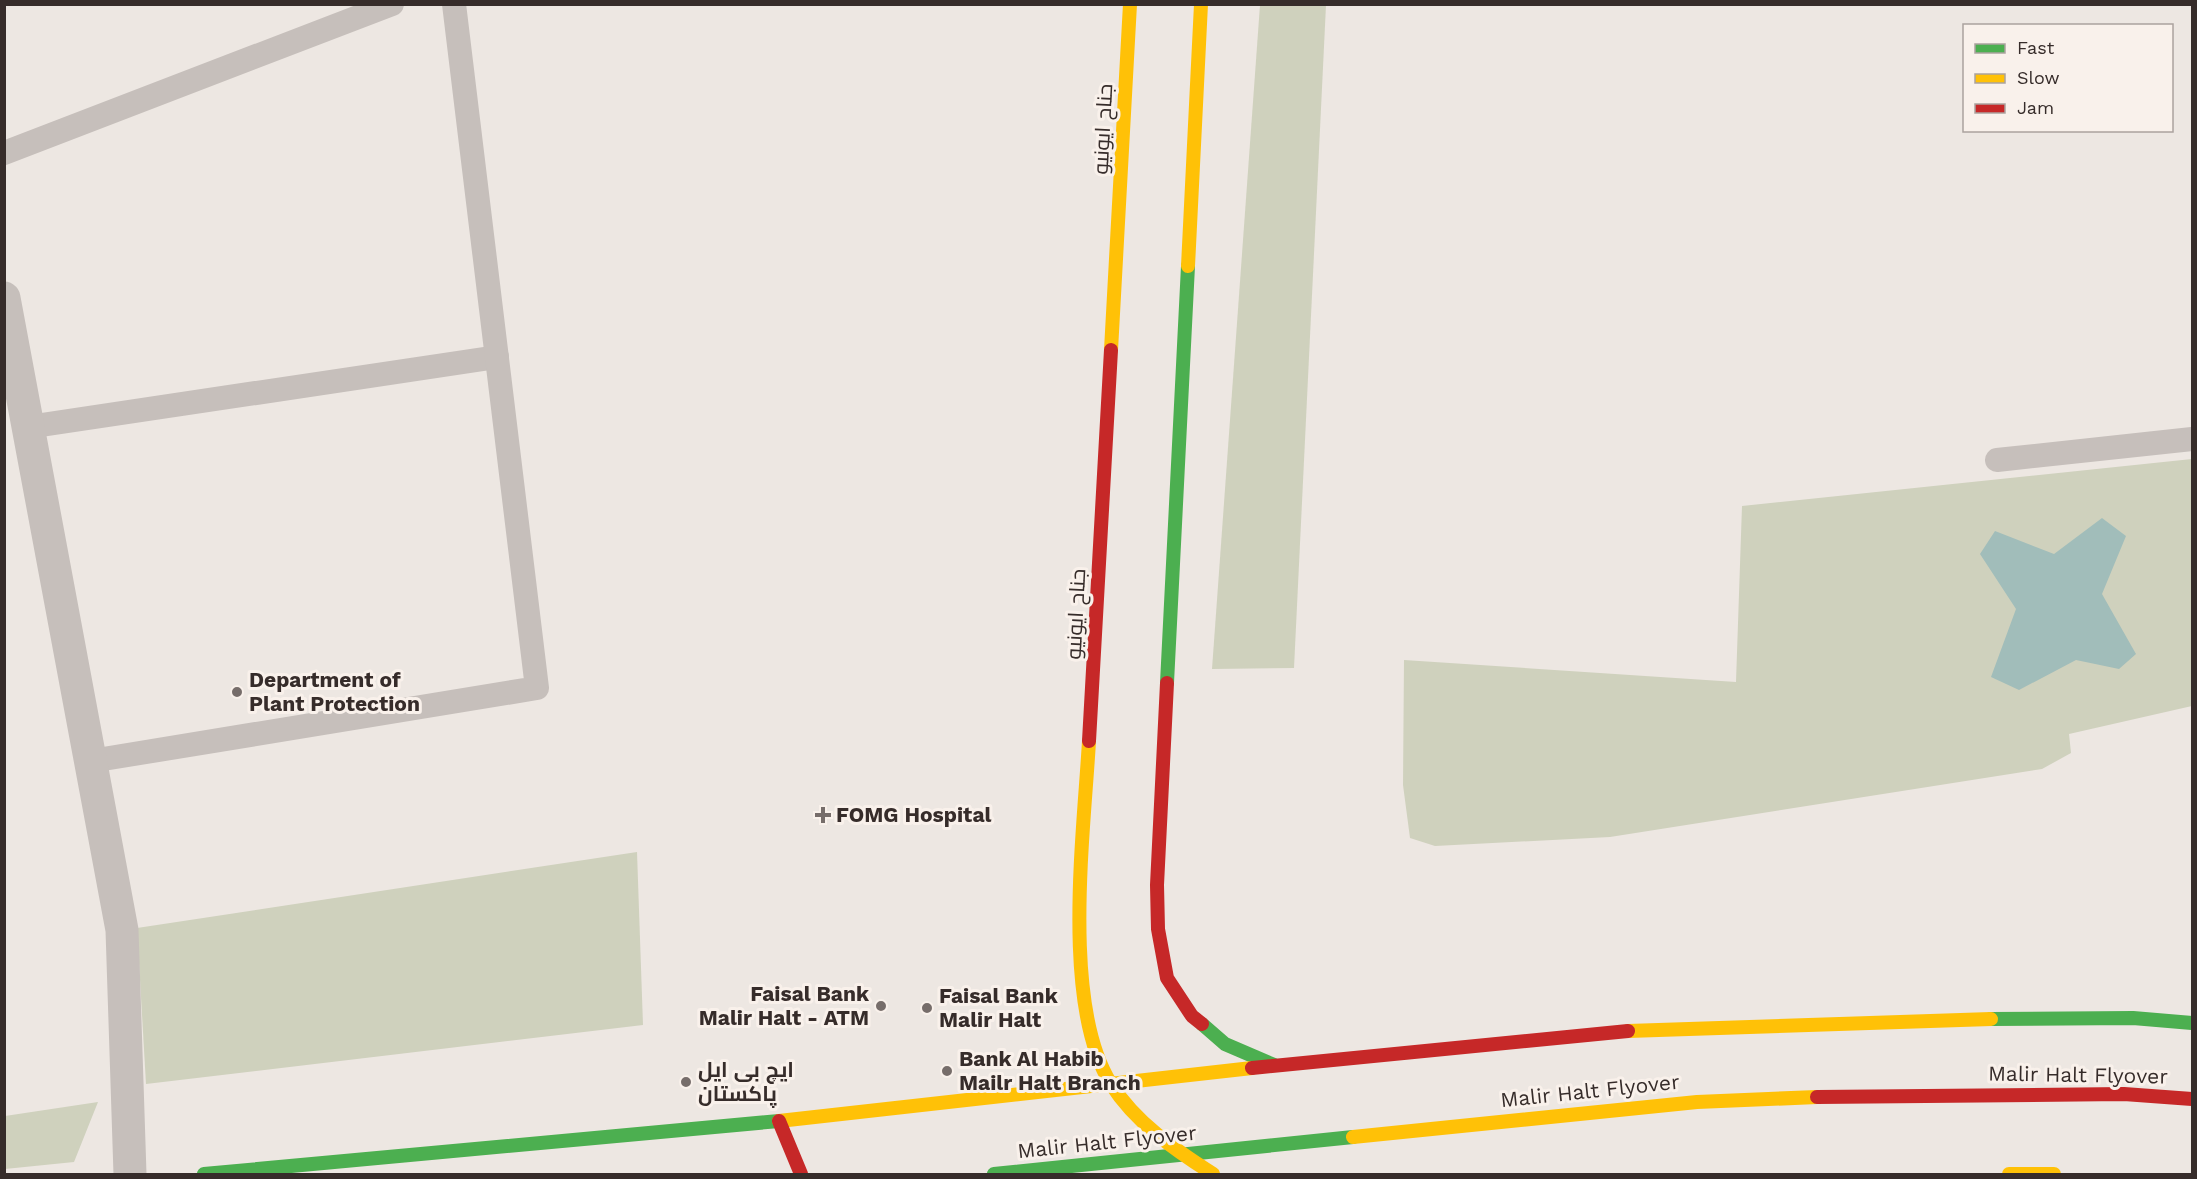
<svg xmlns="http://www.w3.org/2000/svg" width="2197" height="1179" viewBox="0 0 2197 1179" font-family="'Work Sans',Cairo,sans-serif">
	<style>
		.green { fill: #cfd1bd }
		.water { fill: #a1bdba }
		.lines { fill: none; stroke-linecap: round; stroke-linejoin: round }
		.lane { stroke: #c6bfbb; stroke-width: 24 }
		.street { stroke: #c6bfbb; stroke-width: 33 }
		.fast { stroke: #4caf50; stroke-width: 14 }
		.slow { stroke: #ffc107; stroke-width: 14 }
		.jam { stroke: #c62828; stroke-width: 14 }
		.poi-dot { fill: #766d6a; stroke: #f9f1eb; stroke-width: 2 }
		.labels { text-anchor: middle; stroke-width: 6; stroke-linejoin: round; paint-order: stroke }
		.street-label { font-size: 21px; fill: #362c2a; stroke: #f9f1eb }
		.poi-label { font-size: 21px; font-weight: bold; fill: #362c2a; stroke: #f9f1eb; text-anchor: start }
	</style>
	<rect width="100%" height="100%" fill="#ede7e2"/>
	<g class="green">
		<polygon points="1260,5 1326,5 1294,668 1212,669"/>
		<polygon points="2192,459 2192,706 2069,734 2071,753 2042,769 1610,837 1435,846 1410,838 1403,785 1404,660 1736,682 1742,506"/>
		<polygon points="637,852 643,1025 146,1084 137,928"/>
		<polygon points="98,1102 74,1162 5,1169 5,1116"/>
	</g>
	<polygon class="water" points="2102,518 2126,536 2102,594 2136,654 2119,669 2076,660 2019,690 1991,677 2016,609 1980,554 1995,531 2054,554"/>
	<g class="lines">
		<g class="lane">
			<polyline points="4,153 392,4"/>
			<polyline points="28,427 497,357"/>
			<polyline points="1997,460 2192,439"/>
			<polyline points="91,761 537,688 454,4"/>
		</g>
		<polyline class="street" points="4,298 122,930 130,1174"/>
		<g class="fast">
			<polyline points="1167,683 1188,266"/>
			<polyline points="1991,1019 2133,1018 2192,1023"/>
			<polyline points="1202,1024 1225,1044 1274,1065"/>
			<polyline points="204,1174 779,1121"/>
			<polyline points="994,1174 1353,1137"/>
		</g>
		<g class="slow">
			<polyline points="1188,266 1201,4"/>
			<polyline points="1111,350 1130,4"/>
			<path d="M1089,741C1084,832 1061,1005 1111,1084C1135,1122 1175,1150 1213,1174"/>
			<polyline points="1628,1031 1991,1019"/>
			<polyline points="779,1121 1252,1068"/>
			<polyline points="1353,1137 1697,1102 1817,1097"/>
			<polyline points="2009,1174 2054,1174"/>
		</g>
		<g class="jam">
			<polyline points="1167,683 1157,885 1158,929 1167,978 1192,1016 1202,1024"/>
			<polyline points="1089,741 1111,350"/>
			<polyline points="1252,1068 1628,1031"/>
			<polyline points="1817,1097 2124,1094 2192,1099"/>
			<polyline points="779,1121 801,1174"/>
		</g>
	</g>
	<g class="poi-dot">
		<circle cx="237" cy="692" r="6"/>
		<path d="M820 806h6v6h6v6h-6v6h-6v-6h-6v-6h6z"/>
		<circle cx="881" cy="1006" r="6"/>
		<circle cx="927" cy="1008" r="6"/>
		<circle cx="947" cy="1071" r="6"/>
		<circle cx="686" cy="1082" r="6"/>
	</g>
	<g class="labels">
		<g class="street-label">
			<text transform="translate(1103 129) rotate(-87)" y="7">جناح ایونیو</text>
			<text transform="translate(1076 614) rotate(-87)" y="7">جناح ایونیو</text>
			<text transform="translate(2078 1075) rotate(1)" y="7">Malir Halt Flyover</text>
			<text transform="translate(1590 1091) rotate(-6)" y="7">Malir Halt Flyover</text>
			<text transform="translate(1107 1142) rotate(-6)" y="7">Malir Halt Flyover</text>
		</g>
		<g class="poi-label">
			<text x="249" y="687">Department of<tspan x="249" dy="24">Plant Protection</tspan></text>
			<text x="836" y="822">FOMG Hospital</text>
			<text x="869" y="1001" text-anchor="end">Faisal Bank<tspan x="869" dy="24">Malir Halt - ATM</tspan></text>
			<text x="939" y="1003">Faisal Bank<tspan x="939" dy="24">Malir Halt</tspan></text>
			<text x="959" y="1066">Bank Al Habib<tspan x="959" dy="24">Mailr Halt Branch</tspan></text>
			<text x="698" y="1077">ایچ بی ایل<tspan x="698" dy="24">پاکستان</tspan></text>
		</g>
	</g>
	<rect width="2197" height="1179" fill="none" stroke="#362c2a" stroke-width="12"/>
	<rect x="1963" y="24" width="210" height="108" fill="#f9f1eb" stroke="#aba29e" stroke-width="1.5"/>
	<rect x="1975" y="44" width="30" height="9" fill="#4caf50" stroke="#aba29e" stroke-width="1.5"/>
	<text x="2017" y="54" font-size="18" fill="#362c2a">Fast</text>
	<rect x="1975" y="74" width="30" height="9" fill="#ffc107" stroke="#aba29e" stroke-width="1.5"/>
	<text x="2017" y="84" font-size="18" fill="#362c2a">Slow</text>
	<rect x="1975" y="104" width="30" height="9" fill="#c62828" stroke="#aba29e" stroke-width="1.5"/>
	<text x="2017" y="114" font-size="18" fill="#362c2a">Jam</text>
</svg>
